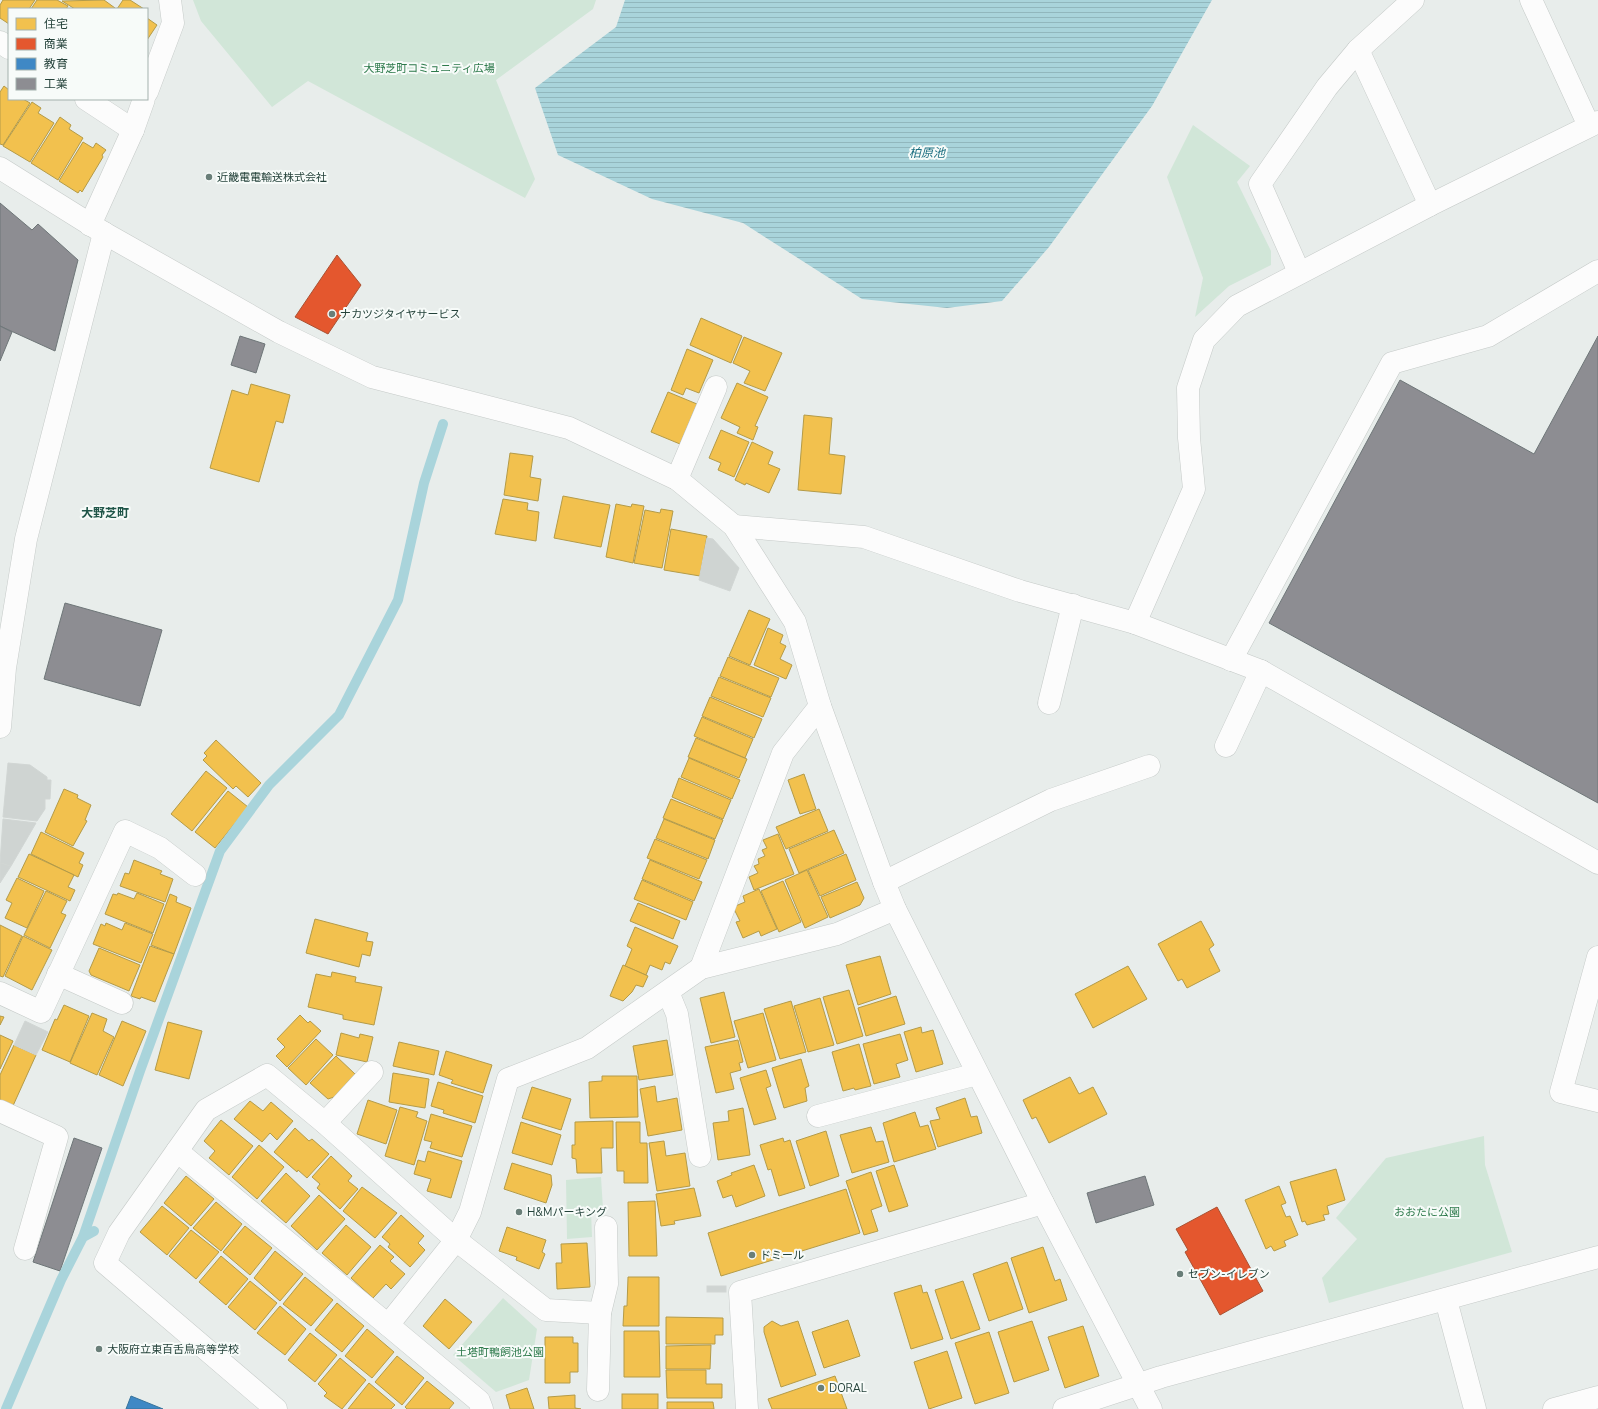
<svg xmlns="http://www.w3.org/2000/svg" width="1598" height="1409" viewBox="0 0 1598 1409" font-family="'Nunito Sans','Noto Sans JP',sans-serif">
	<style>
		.park { fill: #d1e6d8 }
		.water { fill: url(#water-rules) }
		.homes { fill: #f2c14e; stroke: #b49b48 }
		.shops { fill: #e4572e; stroke: #aa5132 }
		.schools { fill: #3f88c5; stroke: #37739b }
		.industry { fill: #8d8d92; stroke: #6e7678 }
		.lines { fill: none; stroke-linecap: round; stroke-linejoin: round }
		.stream { stroke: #a9d4db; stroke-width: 10 }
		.building { fill: #cfd4d2; stroke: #d1d6d4 }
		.minor-casing { stroke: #c5cac8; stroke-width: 23 }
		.minor { stroke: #fcfcfc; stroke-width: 22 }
		.poi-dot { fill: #697e78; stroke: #f7fbf9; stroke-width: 1.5 }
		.labels { text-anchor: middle; stroke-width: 4; stroke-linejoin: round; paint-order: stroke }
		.park-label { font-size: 11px; fill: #2d7a4b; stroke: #f7fbf9 }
		.poi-label { font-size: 11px; fill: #24423a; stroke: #f7fbf9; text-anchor: start }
		.water-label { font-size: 12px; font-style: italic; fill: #1c6f80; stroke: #f7fbf9 }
		.neighbourhood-label { font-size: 12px; font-weight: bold; fill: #1f5548; stroke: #f7fbf9 }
	</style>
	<defs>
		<pattern id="water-rules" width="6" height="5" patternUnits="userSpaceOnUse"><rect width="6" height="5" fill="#a9d4db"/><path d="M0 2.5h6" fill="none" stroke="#91b7bd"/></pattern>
	</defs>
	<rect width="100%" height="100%" fill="#e8edeb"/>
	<g class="park">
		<polygon points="193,0 596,0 593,9 496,80 535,179 525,198 308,81 272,107 201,21"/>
		<polygon points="1193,125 1250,166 1237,182 1271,251 1271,265 1229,286 1195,317 1203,278 1167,177"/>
		<polygon points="1484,1136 1485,1165 1512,1252 1329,1303 1322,1278 1357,1239 1336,1218 1386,1158"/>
		<polygon points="601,1177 603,1209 591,1210 592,1237 567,1239 566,1180"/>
		<polygon points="503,1298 537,1329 529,1380 496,1392 453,1355"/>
	</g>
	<polygon class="water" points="625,0 1212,0 1152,106 1049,247 1002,301 947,308 862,299 743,223 652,199 558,155 535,88 616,27"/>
	<g class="homes">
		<polygon points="3,0 35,0 29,9 9,9 9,24 0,18 0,5"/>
		<polygon points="37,0 57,0 68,6 66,9 31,9"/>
		<polygon points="104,0 115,8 115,9 75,9 62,1"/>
		<polygon points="123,0 130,0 144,9 117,9"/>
		<polygon points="147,18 157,25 147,40"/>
		<polygon points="4,86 9,90 9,99 23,99 30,103 3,145 0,144 0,92"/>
		<polygon points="32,102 41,108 38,113 54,123 30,162 3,146"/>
		<polygon points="60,117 71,125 69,129 83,138 58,180 31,163"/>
		<polygon points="83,142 93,148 96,143 106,150 102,155 103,157 82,192 80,190 78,193 59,181"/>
		<polygon points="701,318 742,336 731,363 690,345"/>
		<polygon points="744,337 782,353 765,391 744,383 750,371 733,363"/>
		<polygon points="687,349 713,360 699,393 686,388 683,395 671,390"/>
		<polygon points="737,383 768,397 755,426 758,427 753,440 737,433 740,427 721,418"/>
		<polygon points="251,384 290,395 283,423 276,421 259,482 210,468 232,390 248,395"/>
		<polygon points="668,392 697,404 680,444 651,432"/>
		<polygon points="804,415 832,418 829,454 845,456 841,494 798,490"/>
		<polygon points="721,430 749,442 734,477 718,470 721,463 709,458"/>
		<polygon points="752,442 773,452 768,464 780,469 769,493 746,483 745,485 735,480"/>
		<polygon points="510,453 533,456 530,477 541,479 538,501 504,495"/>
		<polygon points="563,496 610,505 601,547 554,538"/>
		<polygon points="503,499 528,503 527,510 539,512 536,541 495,534"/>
		<polygon points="616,504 631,507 632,504 644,506 633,563 606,557"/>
		<polygon points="661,509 673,511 662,568 634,563 645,510 660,513"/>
		<polygon points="671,529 707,536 700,576 664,570"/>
		<polygon points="749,610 770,619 750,665 729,656"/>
		<polygon points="768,628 783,635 780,643 786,646 780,659 792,665 786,679 754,665"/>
		<polygon points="728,657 779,678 771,697 720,676"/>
		<polygon points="719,677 771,698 763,717 711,696"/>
		<polygon points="710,697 762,719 754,738 702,716"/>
		<polygon points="702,717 753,739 745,758 694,736"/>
		<polygon points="696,738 747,759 739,778 688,757"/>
		<polygon points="216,740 261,783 248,797 236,786 233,789 203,760 207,756 204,753"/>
		<polygon points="689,758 740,780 732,799 681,777"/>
		<polygon points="206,771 227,788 192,831 171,814"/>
		<polygon points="804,774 816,809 800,814 788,780"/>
		<polygon points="679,778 731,800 723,819 672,797"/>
		<polygon points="64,789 78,795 77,798 91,805 85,820 87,821 73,846 45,832"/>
		<polygon points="228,791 248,807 215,848 195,832"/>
		<polygon points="671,799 723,820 715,839 663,818"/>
		<polygon points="819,809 828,831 786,849 776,827"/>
		<polygon points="664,819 715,840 708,859 656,838"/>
		<polygon points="834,830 844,853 799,873 789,849"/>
		<polygon points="41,832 84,853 79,863 83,865 78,877 31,854"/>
		<polygon points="778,834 794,874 754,890 749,877 758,873 754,866 759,864 758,859 765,856 762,850 767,848 763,840"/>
		<polygon points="655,839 707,860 699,879 647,858"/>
		<polygon points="29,854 74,875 68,887 75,890 70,901 18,877"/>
		<polygon points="846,854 856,880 820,896 808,870"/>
		<polygon points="134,860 162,871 160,874 173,879 165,902 120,886 125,873 129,874"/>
		<polygon points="650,860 702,882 694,901 642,879"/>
		<polygon points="807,870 828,917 805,928 785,880"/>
		<polygon points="17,878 44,891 27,928 5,918 12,903 6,900"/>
		<polygon points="642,880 693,902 686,920 634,899"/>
		<polygon points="783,881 801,922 779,932 761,891"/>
		<polygon points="857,882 864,898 860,905 830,918 821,897"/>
		<polygon points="759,889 777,929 761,936 759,931 743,938 736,922 740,921 733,907 745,902 743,896"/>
		<polygon points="46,891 67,901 61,913 66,915 50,948 24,935"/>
		<polygon points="118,893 134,899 137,893 164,904 153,933 105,914 113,894 117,895"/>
		<polygon points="170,894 177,897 176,902 191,908 174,954 151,945"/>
		<polygon points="638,903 680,921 673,939 630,921"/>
		<polygon points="315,919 368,933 366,941 373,942 370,956 362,954 359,967 306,953"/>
		<polygon points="1201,921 1214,945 1209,949 1220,971 1187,988 1182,979 1178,981 1158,944"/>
		<polygon points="106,923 122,930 125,923 153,934 141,963 93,944 101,924 105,926"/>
		<polygon points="0,925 22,936 3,977 0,976"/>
		<polygon points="635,927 678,946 670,964 665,962 662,970 650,965 646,975 625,966 632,949 627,946"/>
		<polygon points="23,936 52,950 32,990 5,976"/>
		<polygon points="150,946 174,954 155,1002 141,997 140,999 131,996"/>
		<polygon points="99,948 140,965 129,991 91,975 89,971"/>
		<polygon points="880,956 891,994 858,1005 846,965"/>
		<polygon points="623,965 648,976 643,987 636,985 632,992 623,1001 610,996"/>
		<polygon points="1128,966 1147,999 1093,1028 1075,994"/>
		<polygon points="332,972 356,977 355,982 382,987 374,1025 343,1019 343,1015 308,1007 316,974 331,977"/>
		<polygon points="849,990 863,1036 837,1044 823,997"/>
		<polygon points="724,992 735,1037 711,1043 700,998"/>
		<polygon points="896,996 905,1024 866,1036 858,1008"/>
		<polygon points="820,998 834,1045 808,1052 794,1006"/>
		<polygon points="791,1001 806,1052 780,1059 764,1009"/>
		<polygon points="64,1005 89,1016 70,1062 42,1050 55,1019 57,1020"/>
		<polygon points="92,1013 107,1019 103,1031 114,1037 97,1075 70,1063"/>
		<polygon points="763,1013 776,1060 748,1068 734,1021"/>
		<polygon points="300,1015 308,1023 310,1021 321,1031 287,1067 276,1056 285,1047 277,1039"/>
		<polygon points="0,1016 4,1017 0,1025"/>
		<polygon points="122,1021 146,1031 123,1086 99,1075"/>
		<polygon points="168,1022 202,1031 189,1079 155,1070"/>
		<polygon points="921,1027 922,1033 933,1030 943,1064 916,1072 904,1032"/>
		<polygon points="341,1033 359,1038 360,1034 373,1037 367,1062 336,1055"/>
		<polygon points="900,1034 908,1060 896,1064 900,1077 874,1084 863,1044"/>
		<polygon points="0,1035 13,1041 0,1069"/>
		<polygon points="316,1039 333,1055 306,1085 288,1068"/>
		<polygon points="667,1040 673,1075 639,1080 633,1046"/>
		<polygon points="738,1040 743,1062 739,1063 741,1070 730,1073 734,1089 716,1093 705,1047"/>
		<polygon points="399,1042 439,1051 434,1075 393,1066"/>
		<polygon points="859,1044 871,1086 855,1090 854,1088 843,1091 832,1052"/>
		<polygon points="14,1045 36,1055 12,1108 0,1102 0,1075"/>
		<polygon points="446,1051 492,1065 483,1093 451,1083 453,1080 439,1075"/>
		<polygon points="336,1056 355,1074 334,1097 328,1099 310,1083"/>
		<polygon points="801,1059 809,1086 805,1088 807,1101 784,1108 772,1068"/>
		<polygon points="766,1070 771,1086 766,1088 776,1119 754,1125 740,1078"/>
		<polygon points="393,1073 429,1079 425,1108 389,1102"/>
		<polygon points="602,1076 637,1076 638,1117 590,1118 589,1082 602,1081"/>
		<polygon points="1070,1077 1079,1094 1093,1087 1107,1114 1049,1143 1036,1117 1032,1119 1023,1100"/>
		<polygon points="438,1082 483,1096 475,1123 443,1113 444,1110 431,1106"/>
		<polygon points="655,1086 657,1102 677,1098 682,1130 648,1136 640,1089"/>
		<polygon points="532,1087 571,1099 561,1130 522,1118"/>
		<polygon points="965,1098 971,1117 977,1116 982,1133 938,1147 930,1121 940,1119 936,1108"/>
		<polygon points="368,1100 397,1110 386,1144 357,1134"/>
		<polygon points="250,1101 263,1111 271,1102 293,1121 277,1140 270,1133 262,1142 234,1119"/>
		<polygon points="400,1107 418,1112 416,1117 427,1121 414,1165 385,1156"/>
		<polygon points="743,1108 750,1155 718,1160 713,1123 729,1121 728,1111"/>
		<polygon points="915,1112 920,1127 928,1125 936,1149 894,1162 883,1123"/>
		<polygon points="431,1114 472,1126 462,1157 430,1148 432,1142 424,1140"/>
		<polygon points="221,1120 253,1146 229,1175 209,1158 215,1151 204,1141"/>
		<polygon points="613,1121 613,1148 601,1148 602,1173 577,1173 576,1159 572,1158 572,1145 575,1145 575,1122"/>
		<polygon points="521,1122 561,1135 552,1165 512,1153"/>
		<polygon points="616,1122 640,1122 640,1143 647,1143 648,1183 624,1183 624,1171 617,1171"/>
		<polygon points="871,1127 876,1142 883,1141 889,1162 852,1173 840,1135"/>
		<polygon points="295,1128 309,1141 312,1139 329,1154 307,1178 298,1170 297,1172 274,1152"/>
		<polygon points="826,1131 839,1176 810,1186 796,1141"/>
		<polygon points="783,1138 784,1142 790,1140 805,1188 779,1196 771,1169 768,1170 760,1145"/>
		<polygon points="664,1141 666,1156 685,1153 690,1186 657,1191 649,1143"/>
		<polygon points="259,1145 284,1167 257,1199 232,1177"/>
		<polygon points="428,1151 462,1161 451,1198 427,1191 431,1179 414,1174 418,1160 425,1162"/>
		<polygon points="331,1156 352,1176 348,1181 358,1189 340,1209 317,1188 320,1184 312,1177"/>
		<polygon points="512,1163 551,1175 552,1185 546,1203 504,1189"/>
		<polygon points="754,1165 765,1196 736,1207 732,1195 723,1198 717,1181 732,1175 731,1173"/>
		<polygon points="894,1165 908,1206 889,1212 876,1171"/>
		<polygon points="1336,1169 1345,1200 1327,1206 1329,1214 1323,1215 1325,1220 1307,1225 1305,1221 1302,1222 1290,1182"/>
		<polygon points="871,1172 882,1206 871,1210 878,1231 864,1235 846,1181"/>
		<polygon points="286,1173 310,1196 286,1223 261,1201"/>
		<polygon points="186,1176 214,1199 191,1226 164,1203"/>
		<polygon points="1279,1186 1286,1203 1281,1205 1286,1217 1290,1216 1298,1235 1284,1241 1286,1246 1274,1251 1271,1246 1266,1249 1245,1200"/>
		<polygon points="362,1187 397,1213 375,1238 343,1211"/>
		<polygon points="694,1188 701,1216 674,1221 675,1224 661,1226 656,1194"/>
		<polygon points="846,1189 860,1233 721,1276 708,1233"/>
		<polygon points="319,1195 345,1219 317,1250 291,1226"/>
		<polygon points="655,1201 657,1256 629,1256 628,1202"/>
		<polygon points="216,1202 242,1224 221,1251 193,1228"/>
		<polygon points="162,1206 189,1228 167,1255 140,1232"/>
		<polygon points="401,1215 424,1236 418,1243 425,1250 410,1267 388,1247 390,1244 382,1237"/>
		<polygon points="346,1225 371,1247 347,1275 322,1253"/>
		<polygon points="245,1226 272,1248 250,1275 223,1252"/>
		<polygon points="507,1227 546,1240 542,1252 545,1254 539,1269 516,1260 517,1257 499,1251"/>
		<polygon points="191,1230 219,1252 196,1279 169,1256"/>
		<polygon points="587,1243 590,1287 557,1289 556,1263 562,1263 561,1244"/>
		<polygon points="380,1245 394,1257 390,1261 405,1274 391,1289 386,1284 373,1298 351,1278"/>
		<polygon points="1043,1247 1055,1281 1060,1279 1067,1300 1029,1313 1011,1258"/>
		<polygon points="275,1251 303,1274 280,1301 254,1278"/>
		<polygon points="221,1256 248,1279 226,1305 199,1282"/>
		<polygon points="1007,1262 1023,1309 989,1321 973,1274"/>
		<polygon points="305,1277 333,1300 311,1326 283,1304"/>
		<polygon points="628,1277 659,1277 659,1326 623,1326 624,1306 627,1306"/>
		<polygon points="250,1281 277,1303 255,1330 228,1307"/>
		<polygon points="963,1281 980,1329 951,1339 935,1290"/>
		<polygon points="921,1285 923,1293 927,1292 943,1339 911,1349 894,1293"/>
		<polygon points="445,1299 472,1322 449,1349 423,1326"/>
		<polygon points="337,1303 364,1326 342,1352 315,1330"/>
		<polygon points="280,1306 306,1329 285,1355 257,1333"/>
		<polygon points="666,1317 723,1318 723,1335 715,1335 715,1344 666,1344"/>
		<polygon points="848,1320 860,1356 824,1368 812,1332"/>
		<polygon points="772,1321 781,1326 798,1321 816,1375 781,1387 764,1332 764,1327"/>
		<polygon points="1032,1321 1049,1370 1014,1382 998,1332"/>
		<polygon points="1083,1326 1099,1376 1065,1388 1048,1337"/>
		<polygon points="367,1329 394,1352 372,1378 345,1356"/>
		<polygon points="624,1331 659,1331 660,1377 624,1377"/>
		<polygon points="989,1332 1009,1393 975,1404 955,1343"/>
		<polygon points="310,1333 337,1355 315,1382 288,1360"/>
		<polygon points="545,1337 573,1337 573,1343 578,1343 578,1372 570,1372 570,1383 545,1383"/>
		<polygon points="711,1345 710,1369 666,1369 666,1346"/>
		<polygon points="947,1351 962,1398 929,1409 914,1362"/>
		<polygon points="397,1356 424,1378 402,1405 375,1382"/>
		<polygon points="340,1358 366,1380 342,1409 324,1396 327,1393 318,1384"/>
		<polygon points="666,1370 706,1370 706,1384 722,1384 722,1398 667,1398"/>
		<polygon points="835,1376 847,1409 772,1409 768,1399"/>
		<polygon points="427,1381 454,1403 449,1409 407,1409 405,1407"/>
		<polygon points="369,1383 395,1405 391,1409 348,1409"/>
		<polygon points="527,1388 534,1409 510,1409 506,1395"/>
		<rect x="622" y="1394" width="36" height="15"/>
		<polygon points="575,1395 575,1408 581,1409 549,1409 548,1397"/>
		<polygon points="667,1402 713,1402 714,1409 667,1409"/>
	</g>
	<g class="shops">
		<polygon points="337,255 361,285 328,334 295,317"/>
		<polygon points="1217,1207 1263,1291 1220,1315 1185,1252 1188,1250 1176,1229"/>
	</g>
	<polygon class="schools" points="131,1396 163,1409 126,1409"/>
	<g class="industry">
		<polygon points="0,203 32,230 38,224 78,260 55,351 0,326"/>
		<polygon points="0,326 12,332 0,361"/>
		<polygon points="240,336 265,344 256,373 231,365"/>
		<polygon points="1598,336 1598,803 1269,623 1400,380 1534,454"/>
		<polygon points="65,603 162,630 140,706 44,679"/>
		<polygon points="74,1138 102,1148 60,1271 33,1262"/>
		<polygon points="1145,1176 1154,1205 1096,1223 1087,1193"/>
	</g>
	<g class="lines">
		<g class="stream">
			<polyline points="83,1237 140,1071 220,851 269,785 339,715 398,600 424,483 443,424"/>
			<polyline points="6,1409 61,1280 83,1237 94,1231"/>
		</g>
	</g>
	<g class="building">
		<polygon points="707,538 713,539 739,568 730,591 699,580"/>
		<polygon points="8,763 30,765 47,777 47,780 51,780 50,799 45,799 45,809 37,821 3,817"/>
		<polygon points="3,819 36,823 11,866 0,863"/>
		<polygon points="0,863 11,866 0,883"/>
		<polygon points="25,1021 48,1032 36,1055 14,1045"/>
		<rect x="707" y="1286" width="19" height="6"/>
	</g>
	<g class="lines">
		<defs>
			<g id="minor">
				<polyline points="1531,0 1589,126"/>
				<polyline points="0,42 9,48"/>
				<polyline points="1358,50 1430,205"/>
				<polyline points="147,92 173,23 170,0"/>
				<polyline points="86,99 133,130"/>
				<polyline points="0,168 104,233 279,332 372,377 569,428 677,479 734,526 795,622 820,706 884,882 895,909 1043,1203 1151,1409"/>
				<polyline points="90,225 133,130 144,99"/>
				<polyline points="1299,272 1260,184 1327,87 1358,50 1413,0"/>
				<polyline points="677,479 716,387"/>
				<polyline points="734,526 864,537 1020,591 1135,623 1261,671 1598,863"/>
				<polyline points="1135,623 1194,489 1189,438 1188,388 1204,340 1237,306 1430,205 1598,122"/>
				<polyline points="1231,660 1392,363 1488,336 1598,271"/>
				<polyline points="1049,703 1073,605"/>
				<polyline points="0,727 5,668 26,539 104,233"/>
				<polyline points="1226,746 1261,671"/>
				<polyline points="884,882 1051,800 1149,766"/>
				<polyline points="1598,957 1561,1092 1598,1101"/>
				<polyline points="701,968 783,753 820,706"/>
				<polyline points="58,974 122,1003"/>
				<polyline points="668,992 677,1014 700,1156"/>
				<polyline points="0,993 41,1012 125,831 160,848 195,875"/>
				<polyline points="0,1111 57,1137 25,1249"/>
				<polyline points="818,1116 977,1074"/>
				<polyline points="325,1123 372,1072"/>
				<polyline points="177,1151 388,1325"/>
				<polyline points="1446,1300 1475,1409"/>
				<polyline points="598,1390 600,1313 607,1284 606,1227"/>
				<polyline points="276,1409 105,1263 119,1233 206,1110 267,1075 325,1123 456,1240 546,1310 600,1313"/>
				<polyline points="482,1409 479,1401 388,1325 456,1240 470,1212 508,1079 587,1048 701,968 837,934 895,909"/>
				<polyline points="747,1409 740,1292 1043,1203"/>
				<polyline points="1064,1409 1161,1377 1598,1257"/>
				<polyline points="1554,1409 1598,1397"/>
			</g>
		</defs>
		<use href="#minor" class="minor-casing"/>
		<use href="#minor" class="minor"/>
	</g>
	<g class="poi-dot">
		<circle cx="209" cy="177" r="4"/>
		<circle cx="332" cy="314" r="4"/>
		<circle cx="519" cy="1212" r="4"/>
		<circle cx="752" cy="1255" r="4"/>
		<circle cx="1180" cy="1274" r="4"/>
		<circle cx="99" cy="1349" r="4"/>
		<circle cx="821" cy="1388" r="4"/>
	</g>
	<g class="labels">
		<g class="park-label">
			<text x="429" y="72">大野芝町コミュニティ広場</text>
			<text x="1427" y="1216">おおたに公園</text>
			<text x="500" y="1356">土塔町鴨飼池公園</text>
		</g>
		<g class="poi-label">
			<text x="217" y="181">近畿電電輸送株式会社</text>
			<text x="340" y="318">ナカツジタイヤサービス</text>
			<text x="527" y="1216">H&amp;Mパーキング</text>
			<text x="760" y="1259">ドミール</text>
			<text x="1188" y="1278">セブン-イレブン</text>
			<text x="107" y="1353">大阪府立東百舌鳥高等学校</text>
			<text x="829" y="1392">DORAL</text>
		</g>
		<g class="water-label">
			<text x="927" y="157">柏原池</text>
		</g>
		<g class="neighbourhood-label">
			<text x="105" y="517">大野芝町</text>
		</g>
	</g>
	<rect x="8" y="8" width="140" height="92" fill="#f7fbf9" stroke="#a3b1ad"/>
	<rect x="16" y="18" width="20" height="12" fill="#f2c14e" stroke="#a3b1ad"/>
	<text x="44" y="28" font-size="12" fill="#24423a">住宅</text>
	<rect x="16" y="38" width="20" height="12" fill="#e4572e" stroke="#a3b1ad"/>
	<text x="44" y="48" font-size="12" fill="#24423a">商業</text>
	<rect x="16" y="58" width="20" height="12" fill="#3f88c5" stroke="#a3b1ad"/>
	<text x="44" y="68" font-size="12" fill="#24423a">教育</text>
	<rect x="16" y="78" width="20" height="12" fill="#8d8d92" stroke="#a3b1ad"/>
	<text x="44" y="88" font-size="12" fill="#24423a">工業</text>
</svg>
